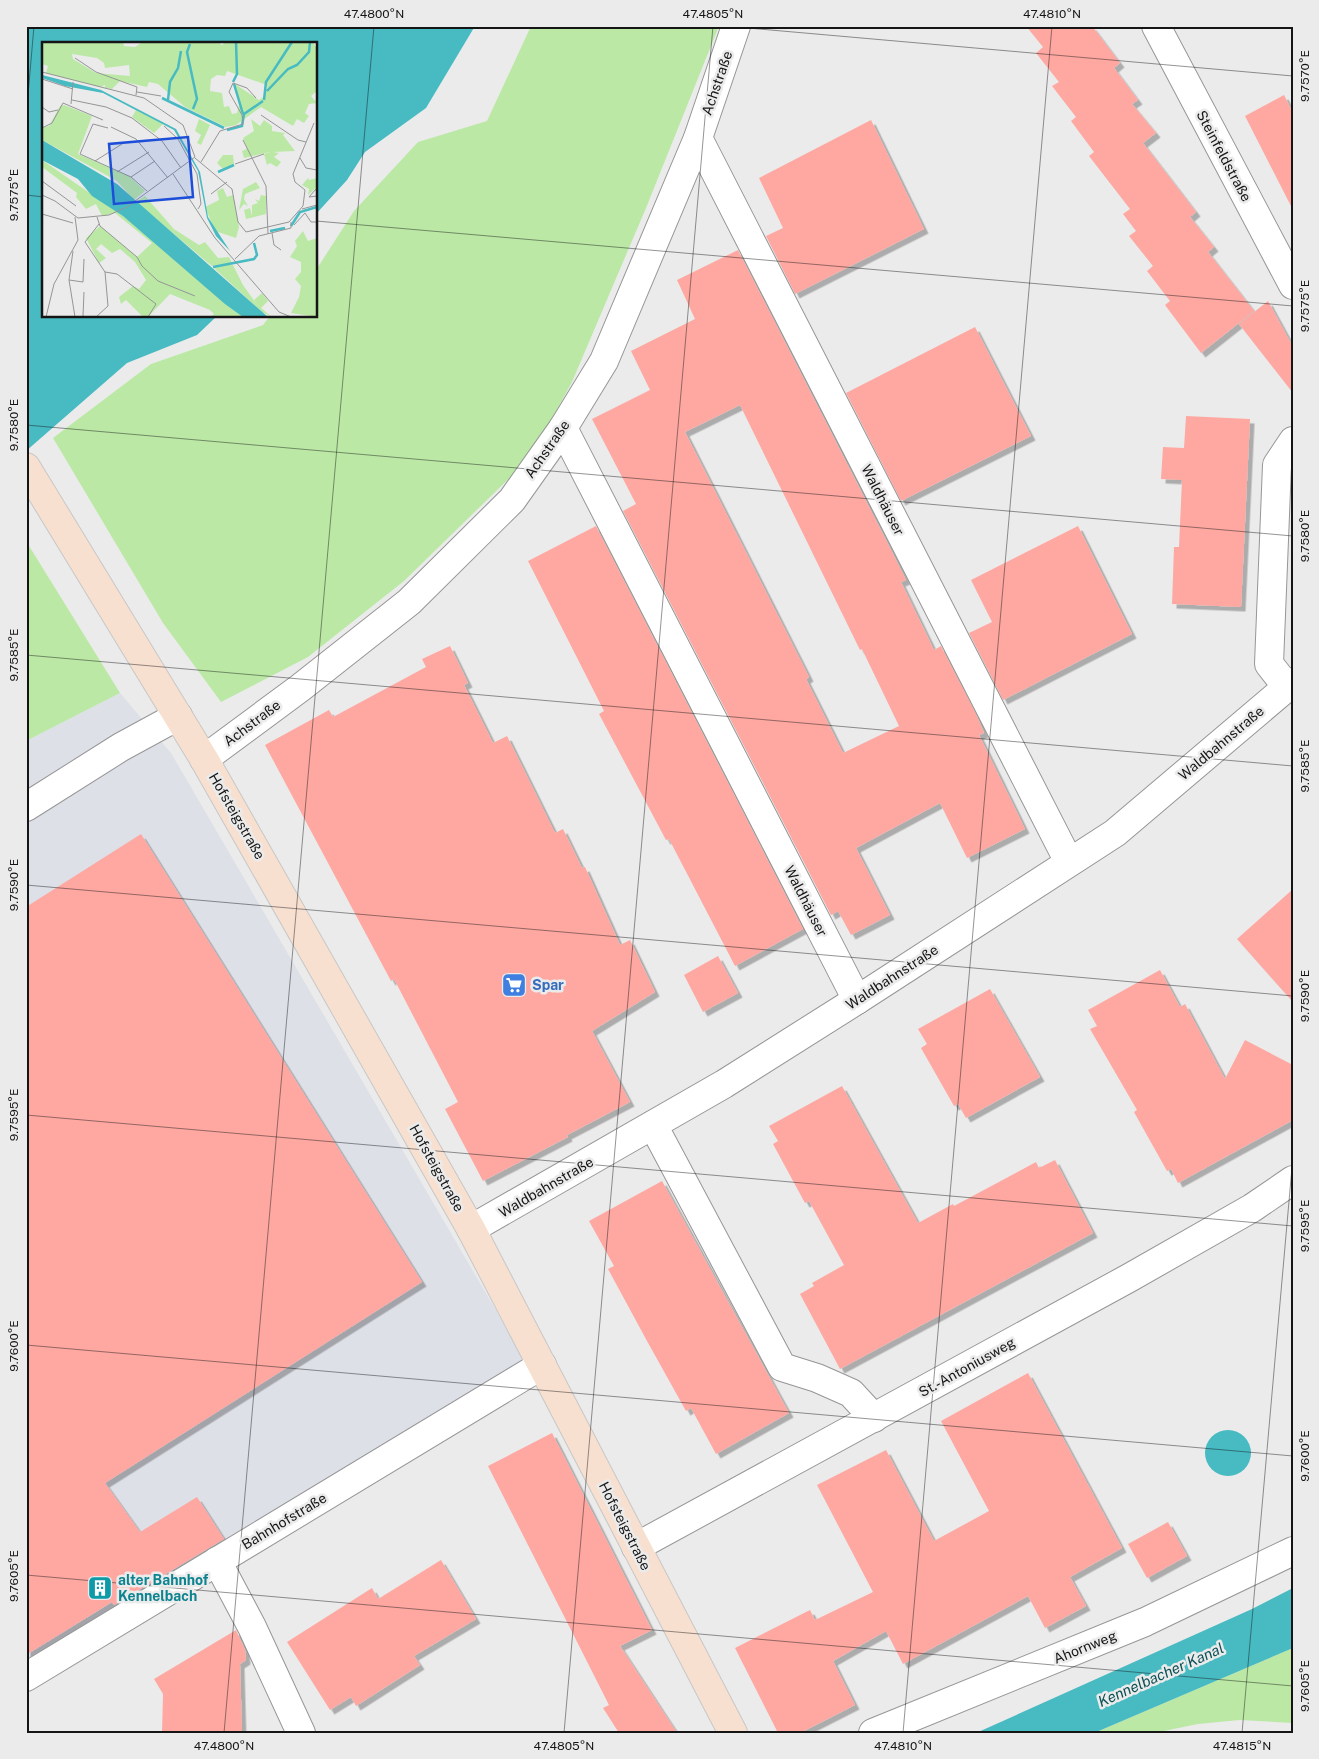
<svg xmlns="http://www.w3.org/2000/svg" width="1319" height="1759" viewBox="0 0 1319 1759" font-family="'Public Sans',sans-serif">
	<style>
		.built { fill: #dee0e8 }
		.green { fill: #bbe9a5 }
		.water { fill: #47bac2 }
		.building { fill: #fea8a1; fill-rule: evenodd; filter: url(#shadow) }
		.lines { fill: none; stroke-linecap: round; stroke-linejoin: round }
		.minor-casing { stroke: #969697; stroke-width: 30 }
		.major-casing { stroke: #c7c7c7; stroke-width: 30 }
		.minor { stroke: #fff; stroke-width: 28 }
		.major { stroke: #f8e0d0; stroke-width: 28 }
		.ticks { fill: none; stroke: #151516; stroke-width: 1; stroke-opacity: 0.45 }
		.labels { text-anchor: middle; stroke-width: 5; stroke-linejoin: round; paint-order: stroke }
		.street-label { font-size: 14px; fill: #151516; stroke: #ebebec }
		.shop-label { font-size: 14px; font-weight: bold; fill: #366cbe; stroke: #ebebec; text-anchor: start }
		.culture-label { font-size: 14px; font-weight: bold; fill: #0d838f; stroke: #ebebec; text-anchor: start }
		.water-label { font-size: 15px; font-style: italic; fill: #0c5155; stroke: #ebebec }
		.inset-river { fill: none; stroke: #47bac2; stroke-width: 2.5 }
		.inset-road { fill: none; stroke: #959596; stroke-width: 1 }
		.view { fill: #1d4ed8; fill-opacity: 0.15; stroke: #1d4ed8; stroke-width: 2.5 }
		.inset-edge { fill: none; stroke: #151516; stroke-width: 2.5 }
		.neatline { fill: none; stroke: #151516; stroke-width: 2 }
		.ticks-label { font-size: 12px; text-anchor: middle; fill: #151516 }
	</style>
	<defs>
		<filter id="shadow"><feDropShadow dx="4.5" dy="4.5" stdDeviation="0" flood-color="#0004"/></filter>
	</defs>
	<rect width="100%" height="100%" fill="#ebebec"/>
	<polygon class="built" points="120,693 171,753 526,1362 241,1538 26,1659 26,741"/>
	<g class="green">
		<polygon points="531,26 719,26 646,208 572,382 531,457 404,581 308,657 221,702 163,623 53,438 151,364 263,325 270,316 316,316 316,270 354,211 418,142 487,121"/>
		<polygon points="26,541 120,693 26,741"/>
		<polygon points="1293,1648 1293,1723 1240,1720 1198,1724 1154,1733 1094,1733"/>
	</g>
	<g class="water">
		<polygon points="26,26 475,26 426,108 365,152 347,180 316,214 316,44 44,44 44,316 217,316 197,335 127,363 26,451"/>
		<circle cx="1228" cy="1453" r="23"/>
		<polygon points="1293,1588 1293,1648 1094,1733 976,1733 1252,1609"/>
	</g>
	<g class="building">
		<polygon points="1026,26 1092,26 1120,63 1114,68 1138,100 1132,104 1156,133 1143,143 1196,212 1190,217 1214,247 1208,252 1254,311 1201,353 1165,305 1170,301 1147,271 1153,266 1129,236 1136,231 1123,214 1130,209 1089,156 1094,152 1071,121 1076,117 1052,86 1059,82 1036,53 1043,47"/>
		<polygon points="1284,95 1293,113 1293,210 1245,116"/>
		<polygon points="871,120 924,229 795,294 766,236 783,228 759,178"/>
		<path d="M738,250L893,554L906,580L901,582L934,650L941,646L976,714L984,733L979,735L1025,829L967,858L940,803L856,848L890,915L851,935L838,911L831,915L623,511L636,504L592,419L650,390L631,351L695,319L677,280ZM740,405L860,650L862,649L899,726L843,753L806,679L809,677L685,432Z"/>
		<polygon points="1268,301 1293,347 1293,393 1239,324"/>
		<polygon points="975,327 1031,436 901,501 846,393"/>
		<polygon points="1186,416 1250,419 1241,607 1172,604 1174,547 1179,547 1182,480 1161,479 1163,447 1184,448"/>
		<polygon points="596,526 803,929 735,966 669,839 666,840 599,714 604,711 528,561"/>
		<polygon points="1078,526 1132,634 1003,700 969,633 992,622 971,580"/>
		<polygon points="450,646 468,683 464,685 493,743 507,736 555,833 563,829 582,868 585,867 620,945 630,940 655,992 592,1031 630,1102 567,1135 568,1137 483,1181 445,1109 458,1102 394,979 391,981 265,745 329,710 333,717 426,667 422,659"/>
		<polygon points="141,834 422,1282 105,1483 140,1532 197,1497 224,1539 114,1605 112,1602 26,1655 26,907"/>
		<polygon points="1293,889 1293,1002 1237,939"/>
		<polygon points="718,956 738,993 703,1012 684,975"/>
		<polygon points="1160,970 1180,1007 1185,1004 1225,1079 1245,1040 1293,1065 1293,1120 1178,1183 1171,1169 1167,1171 1134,1112 1137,1110 1090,1029 1097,1026 1088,1010"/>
		<polygon points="990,989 1040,1077 966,1118 958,1104 954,1106 921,1048 927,1044 918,1029"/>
		<polygon points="842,1086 918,1223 953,1204 954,1206 1036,1162 1039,1168 1055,1160 1093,1233 840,1369 800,1294 814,1286 812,1283 844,1265 809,1201 805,1203 773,1144 778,1141 769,1126"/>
		<polygon points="662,1181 789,1413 716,1454 691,1408 686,1411 647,1341 608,1269 614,1266 589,1221"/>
		<polygon points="1028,1373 1122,1548 1070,1577 1086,1606 1045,1628 1028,1596 903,1664 886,1631 833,1661 855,1705 800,1733 778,1733 735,1648 810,1610 815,1620 873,1592 817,1485 886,1450 934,1541 989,1511 941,1421"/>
		<polygon points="552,1433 652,1630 620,1646 677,1733 619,1733 603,1708 609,1705 488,1466"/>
		<polygon points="1168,1522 1187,1556 1147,1578 1128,1544"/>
		<polygon points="441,1560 476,1619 414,1656 420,1665 356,1706 351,1697 330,1710 287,1642 372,1588 378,1599"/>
		<polygon points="236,1630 245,1650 246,1660 240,1664 242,1733 162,1733 163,1694 154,1679"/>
	</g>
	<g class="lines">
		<defs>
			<g id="minor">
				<polyline points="1156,26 1293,285"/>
				<polyline points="698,138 1069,862"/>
				<polyline points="563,428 857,1000"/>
				<polyline points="1287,687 1269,664 1277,465 1293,441"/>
				<polyline points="204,759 300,688 409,602 512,500 563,428 604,361 698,138 736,26"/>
				<polyline points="26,807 121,747 178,716"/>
				<polyline points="653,1125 782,1367 817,1378 851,1393 874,1418"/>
				<polyline points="471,1229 724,1084 857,1000 1115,833 1293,682"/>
				<polyline points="636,1547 1129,1278 1252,1208 1293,1180"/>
				<polyline points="217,1561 252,1627 301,1733"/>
				<polyline points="26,1677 542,1365"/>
				<polyline points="873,1733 1145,1622 1293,1551"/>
			</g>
			<polyline id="major" points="26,467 204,759 471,1229 733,1733"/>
		</defs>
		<use href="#minor" class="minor-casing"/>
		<use href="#major" class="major-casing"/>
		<use href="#minor" class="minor"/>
		<use href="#major" class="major"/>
	</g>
	<path class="ticks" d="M725,26L1293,76M26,118L34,26M26,195L44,197M316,221L1293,306M26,425L1293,536M26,655L1293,766M26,885L1293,996M26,1115L1293,1226M26,1345L1293,1456M26,1575L1293,1686M224,1733L374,26M564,1733L713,26M903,1733L1052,26M1242,1733L1293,1156"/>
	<defs>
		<symbol id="supermarket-square" viewBox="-11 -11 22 22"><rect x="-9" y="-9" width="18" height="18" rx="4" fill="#3f7fe0" stroke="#ebebec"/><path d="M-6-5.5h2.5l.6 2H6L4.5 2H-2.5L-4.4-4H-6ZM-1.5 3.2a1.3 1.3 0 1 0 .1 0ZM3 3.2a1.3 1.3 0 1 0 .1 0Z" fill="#fff"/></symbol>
		<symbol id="building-square" viewBox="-11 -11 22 22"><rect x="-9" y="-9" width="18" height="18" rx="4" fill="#0f9aa8" stroke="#ebebec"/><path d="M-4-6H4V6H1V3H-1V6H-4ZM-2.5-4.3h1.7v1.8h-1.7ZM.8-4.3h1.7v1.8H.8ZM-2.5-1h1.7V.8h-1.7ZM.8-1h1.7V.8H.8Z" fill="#fff"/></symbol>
	</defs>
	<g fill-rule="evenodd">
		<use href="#supermarket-square" x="500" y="971" width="28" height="28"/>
		<use href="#building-square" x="86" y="1574" width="28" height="28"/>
	</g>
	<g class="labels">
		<g class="street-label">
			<text transform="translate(717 83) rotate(-71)" y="5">Achstraße</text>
			<text transform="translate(1224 156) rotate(62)" y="5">Steinfeldstraße</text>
			<text transform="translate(547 449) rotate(-55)" y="5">Achstraße</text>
			<text transform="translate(883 500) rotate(63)" y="5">Waldhäuser</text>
			<text transform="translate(252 723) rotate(-37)" y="5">Achstraße</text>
			<text transform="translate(1221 743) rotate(-40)" y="5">Waldbahnstraße</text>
			<text transform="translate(237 816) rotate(60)" y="5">Hofsteigstraße</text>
			<text transform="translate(806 901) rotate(63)" y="5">Waldhäuser</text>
			<text transform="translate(892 977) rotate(-33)" y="5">Waldbahnstraße</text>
			<text transform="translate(437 1168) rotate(61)" y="5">Hofsteigstraße</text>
			<text transform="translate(546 1187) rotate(-30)" y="5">Waldbahnstraße</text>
			<text transform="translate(967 1367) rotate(-29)" y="5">St.-Antoniusweg</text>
			<text transform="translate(284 1521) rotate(-31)" y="5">Bahnhofstraße</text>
			<text transform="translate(625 1526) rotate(63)" y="5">Hofsteigstraße</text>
			<text transform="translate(1085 1647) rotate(-22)" y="5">Ahornweg</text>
		</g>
		<g class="shop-label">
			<text x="532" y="990">Spar</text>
		</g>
		<g class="culture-label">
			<text x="118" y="1585">alter Bahnhof<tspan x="118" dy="16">Kennelbach</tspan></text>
		</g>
		<g class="water-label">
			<text transform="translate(1161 1675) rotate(-24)" y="5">Kennelbacher Kanal</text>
		</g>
	</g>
	<g transform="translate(42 42)">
		<rect width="275" height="275" fill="#ebebec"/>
		<path d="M0,0H81L82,4L93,5L99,1L121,0H176L180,3L184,0H271L275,7V49L269,54L275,61L267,62L263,71L267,74L262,81L255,77L251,84L219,65L194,83L184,85L143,65L116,42L107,40L105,45L78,39L70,47L63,46V43L58,45L4,31L6,24L0,22ZM30,12L55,16L62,21L63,26L87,23L88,34L54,31L31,17ZM185,29L225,43L223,54L217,58L193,42L197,63L195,71L190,72L187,64L182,65L180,51L168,49L169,37L175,33L183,34ZM22,63L50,74L36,112L87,134L103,149L92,158L75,139L0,98V86L7,84L18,64ZM94,68L121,82L112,91L90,75ZM157,77L168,83L159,103L155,101L159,93L153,89ZM209,77L218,84L222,78L230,84V89L243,91L241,93L253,109L231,110L237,111L232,115L239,120L235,125L228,121L225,123L222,112L228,110L202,116L200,109L205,107L201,96L212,89ZM181,113H191L192,122L181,127L175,121ZM0,118L81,174L201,275H168L172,272L168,268L128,252L106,275H101L84,258L79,262L77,255L91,244L97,247L104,238L93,220L78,207L70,211L59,202L54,207L64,216L57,221L44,196L58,184L95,215L110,201L73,171L60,174L54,162L44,167L34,155L35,151L0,125ZM266,136L267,138L275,136V145L266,153L267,147L260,143ZM214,140L218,146L203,152L202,157L206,164L202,162L197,168L201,147ZM181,146L185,155L191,153L197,185L194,196L173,189L163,165L177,158L175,149ZM219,153L224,154V172L204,177L202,168L208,166L210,174V163L216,161L213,157L217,159ZM103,154L132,187L157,203L163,200L176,216L187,215L190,221L170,224L165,220L94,160ZM261,189L266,199L275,196V275L249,271L257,255L259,244L253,237L259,230V220L248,215L255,204L253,199ZM182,222L191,223L201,243L216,264L212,258L220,251L226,259L219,266L230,275L220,270L172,226Z" fill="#bbe9a5" fill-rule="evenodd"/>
		<path d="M0,33L59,48L134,87L158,130L166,175L188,209L174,194L165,176L156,129L132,88L61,51L23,44L0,36ZM0,98L75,142L226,275H201L183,262L81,174L50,154L36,137L0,118Z" fill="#47bac2"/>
		<path class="inset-river" d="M148,2L145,10L155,57L151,67M191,40L195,32L194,0M192,42L201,72M225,49L246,27L255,23L267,10L268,0M120,56L182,86M126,58L128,40L136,26L139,9M222,58L224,40L250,0M185,88L200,84L202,72L221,59M176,130L192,123M249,184L258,170L275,165M228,189L243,186M171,225L212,217L215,213L212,201"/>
		<path class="inset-road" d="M33,16L54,30L95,45L94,53M0,30L102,56L141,83L153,115L85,165L67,173L36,176L13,159L0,153M0,37L31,47M95,50L119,54M30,58L64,65L90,76L120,99L139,126M29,62L31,40M0,65L7,70L16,68M219,73L256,98L264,100M122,84L136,97L155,132L159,162L156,167M69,85L94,97L126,136M0,86L10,81L21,61L61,78M66,86L51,82L38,112L89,135L105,149M201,98L224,144L226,192M153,116L190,147L196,180L204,190M258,116L264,126L275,128M53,119L80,102M159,120L178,89L201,82L200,73L187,50L191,41L205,46L214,56M193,122L222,112M75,130L107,110M131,132L173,196L237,270L249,275M89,135L113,119M0,139L34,164M274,147L267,155L275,154M169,152L185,140M260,167L275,163M0,172L31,181M55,175L58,184L95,215L100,224L116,239L153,254M57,182L43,200L63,230M252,183L263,171L269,180H275M204,190L247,180L261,164L263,148L253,140L251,132L272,81M230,191L232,203L239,208M31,209L27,238L33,275M193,217L217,194L249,186V180M63,230L75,232L114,262L106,275M27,238L41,240L42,217M41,274L42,250M4,275L12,242L36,198L33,175M54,275L66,264L63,230"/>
		<path class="view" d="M146,95L151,155L72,162L67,102Z"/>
		<rect width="275" height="275" class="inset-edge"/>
	</g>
	<rect width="1319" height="1759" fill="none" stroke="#ebebec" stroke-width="55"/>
	<rect x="28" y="28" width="1264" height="1704" class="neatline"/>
	<g class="ticks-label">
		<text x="374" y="18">47.4800°N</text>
		<text x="713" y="18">47.4805°N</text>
		<text x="1052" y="18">47.4810°N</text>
		<text transform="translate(1305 76) rotate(-90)" y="4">9.7570°E</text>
		<text transform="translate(14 195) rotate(-90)" y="4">9.7575°E</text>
		<text transform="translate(1305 306) rotate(-90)" y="4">9.7575°E</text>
		<text transform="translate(14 425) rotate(-90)" y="4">9.7580°E</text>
		<text transform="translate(1305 536) rotate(-90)" y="4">9.7580°E</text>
		<text transform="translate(14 655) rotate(-90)" y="4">9.7585°E</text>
		<text transform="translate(1305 766) rotate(-90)" y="4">9.7585°E</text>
		<text transform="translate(14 885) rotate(-90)" y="4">9.7590°E</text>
		<text transform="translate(1305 996) rotate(-90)" y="4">9.7590°E</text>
		<text transform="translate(14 1115) rotate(-90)" y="4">9.7595°E</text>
		<text transform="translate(1305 1226) rotate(-90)" y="4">9.7595°E</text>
		<text transform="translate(14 1346) rotate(-90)" y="4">9.7600°E</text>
		<text transform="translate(1305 1456) rotate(-90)" y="4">9.7600°E</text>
		<text transform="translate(14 1576) rotate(-90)" y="4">9.7605°E</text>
		<text transform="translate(1305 1686) rotate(-90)" y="4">9.7605°E</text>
		<text x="224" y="1750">47.4800°N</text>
		<text x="564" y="1750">47.4805°N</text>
		<text x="903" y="1750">47.4810°N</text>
		<text x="1242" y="1750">47.4815°N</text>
	</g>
</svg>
